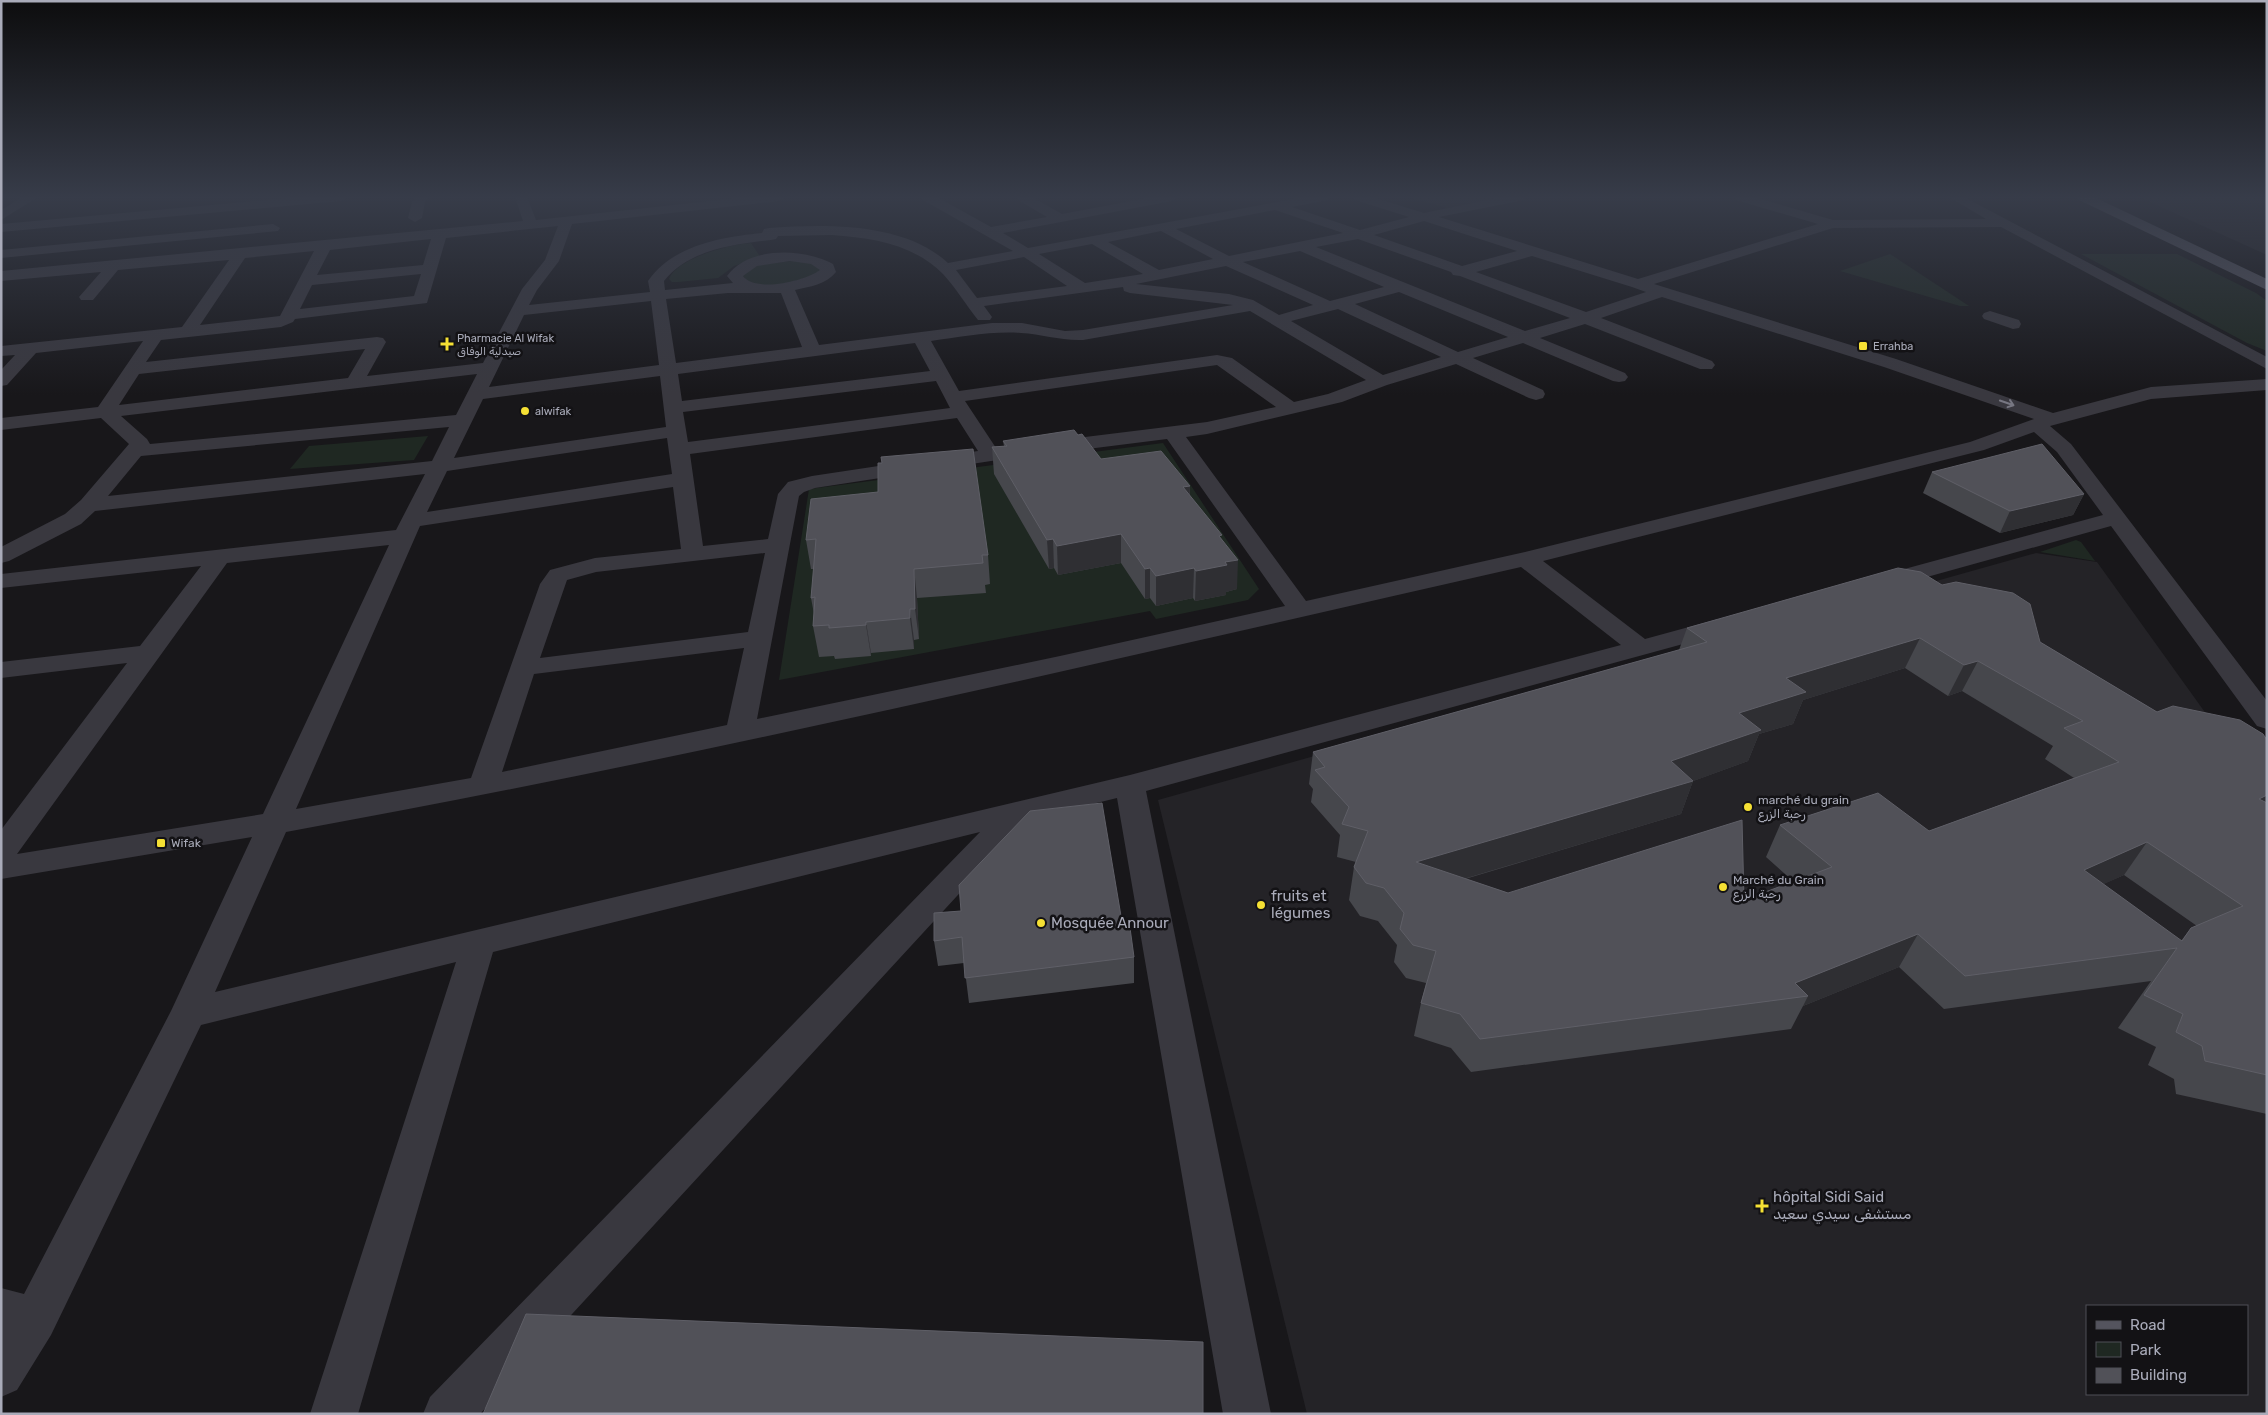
<svg xmlns="http://www.w3.org/2000/svg" width="2268" height="1415" viewBox="0 0 2268 1415" font-family="Rubik,'Noto Sans Arabic',sans-serif">
	<style>
		.built { fill: #242327; fill-rule: evenodd }
		.green { fill: #1f2822 }
		.lines { fill: none; stroke-linecap: round; stroke-linejoin: round }
		.minor { fill: #39383f; fill-rule: evenodd }
		.major { fill: #54545e; fill-rule: evenodd }
		.wall { fill: #46474c; fill-rule: evenodd }
		.shaded-wall { fill: #2f2f33 }
		.building { fill: #515158; stroke: #5f5f67; fill-rule: evenodd }
		.oneway { stroke: #777782 }
		.poi-dot { fill: #f5e034; stroke: #131215; stroke-width: 2 }
		.labels { text-anchor: middle; stroke-width: 5; stroke-linejoin: round; paint-order: stroke }
		.far-poi-label { font-size: 11px; fill: #a9abb9; stroke: #131215; text-anchor: start }
		.poi-label { font-size: 12px; fill: #a9abb9; stroke: #131215; text-anchor: start }
		.near-poi-label { font-size: 15px; fill: #a9abb9; stroke: #131215; text-anchor: start }
	</style>
	<rect width="100%" height="100%" fill="#18171a"/>
	<g class="built">
		<polygon points="1409,197 1501,197 1447,208"/>
		<polygon points="2139,197 2267,197 2267,255"/>
		<path d="M2036,553L2097,562L2240,761L2267,807V1414H1307L1158,800ZM2087,1306H2247V1394H2087Z"/>
	</g>
	<g class="green">
		<path d="M751,243L759,255L758,258L734,266L718,278L678,282H672L669,279C677,258 731,244 751,243Z"/>
		<polygon points="1890,254 1969,306 1960,306 1840,271"/>
		<polygon points="2081,254 2177,254 2256,293 2267,301 2267,351 2247,343"/>
		<path d="M799,260L820,266L821,273C798,280 767,294 745,279L743,275L757,265Z"/>
		<polygon points="428,436 414,460 290,469 309,446"/>
		<polygon points="1163,443 1259,589 1248,600 1156,619 1150,611 779,680 809,489"/>
		<polygon points="2076,540 2081,542 2095,561 2040,552"/>
	</g>
	<g class="lines">
		<g class="minor">
			<polygon points="23,197 38,197 1,220 1,210"/>
			<polygon points="301,197 347,197 341,201 1,232 1,224"/>
			<polygon points="416,197 429,197 425,202 422,218 415,222 408,218 412,202"/>
			<path d="M515,197H527L536,220L747,197H785L779,201L572,224L559,261L537,290L529,305L650,292L648,281C673,245 722,237 762,233L764,229L769,228C825,224 904,222 948,263L1013,251L923,200L922,197H937L991,227L1047,217L1018,200L1017,197H1032L1062,214L1153,197H1178L1172,201L1003,233L1028,248L1304,197H1329L1328,200L1292,207L1360,230L1409,217L1355,200L1354,197H1372L1424,213L1501,197H1525L1524,200L1439,217L1638,279L1818,224L1736,200L1735,197H1754L1833,220L1986,219L1949,197H1964L2267,357V369L2001,227L1833,228L1654,284L1896,359L2053,413L2151,387L2267,379V390L2151,399L2050,426L2071,444L2267,701V729L2257,726L2111,526L1891,587L1883,589L1875,587L1871,582L1875,577L2103,515L2057,452L2034,432L1984,450L1543,561L1645,639L1718,619L1727,622L1731,627L1727,632L1146,791L1271,1414H1223L1117,798L1027,820L480,1414H423L430,1397L980,832L493,952L358,1414H310L456,962L201,1025L51,1335L17,1390L1,1397V1288L24,1294L171,1011L252,837L1,879V830L127,663L1,678V662L140,646L201,566L1,588V574L396,530L425,474L95,511L81,524L9,561L1,563V547L65,514L81,500L129,444L101,418L1,430V418L98,407L143,341L36,353L7,385L1,386V370L15,355L1,356V346L182,327L229,260L118,270L93,300H81L79,297L101,272L1,281V271L523,221ZM1275,210L1343,233L1229,256L1176,229ZM1424,221L1517,251L1462,266L1374,235ZM558,226L545,260L522,289L483,363L367,376L386,342L383,338L377,337L146,362L161,340L281,327L293,322L295,319L427,303L446,238ZM1161,231L1213,259L1159,270L1108,242ZM832,235C873,238 913,244 943,274C956,288 966,305 978,320H990L992,317L984,306L1123,287L1124,291L1130,293L1233,305L1083,330L1065,331L1022,323H992L819,345L795,290C809,287 827,284 836,272L833,264C804,248 748,246 727,276L733,283L665,290L664,281C688,250 734,244 771,240L776,239L778,236ZM431,239L423,265L317,275L330,250ZM1358,239L1451,272L1453,275L1460,276L1570,318L1525,331L1316,247ZM1092,244L1143,274L1085,283L1039,254ZM314,251L280,316L200,325L245,258ZM1300,251L1384,287L1330,301L1243,262ZM1532,256L1632,287L1646,292L1586,312L1476,272ZM1024,257L1067,286L977,298L956,270ZM790,261L811,264L820,270C805,281 756,293 743,276L757,266ZM1226,266L1313,305L1279,315L1253,300L1229,294L1136,284ZM421,274L414,296L300,309L312,285ZM1399,292L1508,337L1458,352L1355,304ZM728,293H781L802,347L676,363L666,299ZM1662,297L1884,367L2034,419L1970,442L1525,552L1306,601L1186,437L1207,434L1342,402L1387,385L1456,364L1529,398L1536,400L1543,398L1545,394L1543,390L1473,358L1523,343L1613,381L1619,382L1625,381L1628,377L1625,373L1540,338L1585,324L1700,369H1712L1715,365L1712,361L1601,318ZM651,301L659,365L489,387L524,315ZM1338,309L1441,357L1383,375L1291,321ZM1250,311L1366,380L1328,394L1294,402L1232,358L1217,355L959,391L931,341C960,337 991,331 1021,333C1042,334 1061,341 1083,340ZM915,343L930,371L682,401L678,374ZM365,349L348,378L119,405L139,374ZM1217,365L1276,407L1207,422L996,448L965,401ZM477,374L456,415L150,444L147,439L121,416ZM660,376L666,427L454,458L483,399ZM936,381L950,408L688,442L683,412ZM957,418L978,451L812,476L788,482L778,494L768,539L703,546L690,454ZM449,427L432,461L108,496L141,456ZM667,438L672,474L427,512L447,471ZM1167,439L1285,606L1060,656L757,719L799,496L804,492L815,488L991,461ZM673,487L681,549L595,558L550,570L540,584L471,778L296,809L420,526ZM389,545L263,814L17,854L227,563ZM765,553L748,632L540,658L567,580L596,572ZM1521,567L1621,645L1130,775L215,992L286,832C700,757 1111,660 1521,567ZM744,648L727,725L502,772L534,674Z"/>
			<polygon points="273,224 280,228 278,231 1,258 1,250"/>
			<polygon points="1990,311 2019,320 2021,324 2019,328 2013,329 1984,319 1982,316 1984,313"/>
		</g>
		<polygon class="major" points="2078,197 2094,197 2267,279 2267,290 2079,200"/>
	</g>
	<g class="wall">
		<polygon points="1078,435 1101,459 1190,486 1190,496 1222,540 1237,589 1226,592 1226,595 1195,601 1193,598 1156,606 1150,598 1145,599 1121,563 1058,575 1054,568 1049,569 994,474 992,447 1004,446 1003,441"/>
		<polygon points="1932,472 2084,494 2073,515 2000,533 1923,493"/>
		<polygon points="878,492 988,555 990,584 985,585 986,593 917,598 919,639 914,640 914,649 871,653 871,656 835,659 834,656 819,657 813,626 814,614 811,598 814,569 811,569 806,540"/>
		<path d="M1687,628L2040,642L2157,712L2267,740V1114L2176,1094L2174,1079L2148,1065L2156,1047L2118,1028L2151,981L1944,1009L1899,967L1803,1006L1791,1029L1471,1072L1451,1048L1414,1036L1421,1003L1426,983L1406,978L1394,962L1397,945L1378,921L1360,916L1349,900L1354,867L1356,862L1337,857L1340,835L1311,802L1313,789L1309,784L1313,752L1679,650ZM1905,668L1948,696L1962,691L2053,746L2045,759L2074,778L1929,831L1780,825L1766,857L1794,882L1744,900L1508,893L1465,879L1681,814L1693,781L1748,761L1759,734L1793,724L1803,700ZM2124,875L2197,926L2191,928L2181,941L2103,884Z"/>
		<polygon points="934,913 1123,928 1134,957 1134,983 969,1003 964,963 938,966 934,941"/>
	</g>
	<g class="shaded-wall">
		<polygon points="1190,486 1189,514 1183,487"/>
		<polygon points="2084,494 2073,515 2000,533 2010,511"/>
		<polygon points="1121,534 1121,563 1058,575 1057,546"/>
		<polygon points="1053,539 1054,568 1049,569 1047,540"/>
		<polygon points="1238,560 1237,589 1226,592 1226,595 1195,601 1196,571 1225,562"/>
		<polygon points="1150,568 1150,598 1145,599 1145,569"/>
		<polygon points="1194,568 1193,598 1156,606 1156,576"/>
		<polygon points="914,569 917,598 919,639 915,609"/>
		<polygon points="910,609 914,640 914,649 910,618"/>
		<polygon points="866,622 871,653 871,656 866,625"/>
		<polygon points="1920,638 1905,668 1803,700 1793,724 1759,734 1748,761 1688,783 1693,781 1681,814 1410,895 1416,862 1739,713 1786,678"/>
		<polygon points="1978,661 1962,691 1948,696 1964,665"/>
		<polygon points="2267,795 2267,816 2259,799"/>
		<polygon points="2147,842 2124,875 2062,903 2084,870"/>
		<polygon points="1918,934 1899,967 1803,1006 1808,996 1795,983"/>
	</g>
	<g class="building">
		<polygon points="1074,430 1078,435 1082,434 1101,459 1161,451 1190,486 1183,487 1222,535 1219,536 1238,560 1225,562 1227,565 1196,571 1194,568 1156,576 1150,568 1145,569 1121,534 1057,546 1053,539 1047,540 992,447 1007,446 1003,441"/>
		<polygon points="2042,444 2084,494 2010,511 1932,472"/>
		<polygon points="973,449 988,555 982,555 983,563 914,569 915,609 910,609 910,618 866,622 866,625 829,628 829,625 813,626 815,597 811,598 816,539 806,540 811,499 878,492 878,463 882,463 881,457"/>
		<path d="M1898,568L1921,572L1942,585L1956,582L2013,593L2030,604L2040,642L2157,712L2173,706L2240,720L2263,734L2267,740V795L2259,799L2267,803V1075L2205,1061L2202,1046L2176,1032L2183,1014L2144,995L2177,948L1965,976L1918,934L1795,983L1808,996L1480,1039L1460,1014L1421,1003L1436,951L1413,945L1400,929L1404,913L1384,888L1366,883L1354,867L1368,831L1342,824L1349,807L1315,770L1325,767L1313,752L1707,642L1687,628ZM1920,638L1964,665L1978,661L2083,721L2064,728L2119,762L1929,831L1878,793L1780,825L1832,867L1744,900L1742,820L1508,893L1416,862L1693,781L1671,761L1761,730L1739,713L1806,692L1786,678ZM2147,842L2243,906L2191,928L2182,941L2084,870Z"/>
		<polygon points="1102,803 1123,928 1130,928 1134,957 965,978 962,937 934,941 934,913 961,911 959,885 1030,811"/>
		<polygon points="526,1314 1203,1342 1203,1414 483,1414"/>
	</g>
	<defs><path id="oneway-shaft" d="M-6 0H5M1.5-3L5.5 0L1.5 3" fill="none" stroke-width="1.6" stroke-linecap="round" stroke-linejoin="round" transform="scale(1.25)"/></defs>
	<use class="oneway" href="#oneway-shaft" transform="translate(2007 403) rotate(19)"/>
	<linearGradient id="sky" x2="0" y2="1"><stop stop-color="#0d0d0e"/><stop offset="0.5" stop-color="#373c49"/><stop offset="1" stop-color="#373c49" stop-opacity="0"/></linearGradient>
	<rect width="2268" height="395" fill="url(#sky)"/>
	<g class="poi-dot">
		<path d="M444.5 336.5h5v5h5v5h-5v5h-5v-5h-5v-5h5z"/>
		<rect x="1858" y="341" width="10" height="10" rx="2.5"/>
		<circle cx="525" cy="411" r="5"/>
		<circle cx="1748" cy="807" r="5"/>
		<rect x="156" y="838" width="10" height="10" rx="2.5"/>
		<circle cx="1723" cy="887" r="5"/>
		<circle cx="1261" cy="905" r="5"/>
		<circle cx="1041" cy="923" r="5"/>
		<path d="M1759.5 1198.5h5v5h5v5h-5v5h-5v-5h-5v-5h5z"/>
	</g>
	<g class="labels">
		<g class="far-poi-label">
			<text x="457" y="342">Pharmacie Al Wifak<tspan x="457" dy="13">صيدلية الوفاق</tspan></text>
			<text x="1873" y="350">Errahba</text>
			<text x="535" y="415">alwifak</text>
		</g>
		<g class="poi-label">
			<text x="1758" y="804">marché du grain<tspan x="1758" dy="14">رحبة الزرع</tspan></text>
			<text x="171" y="847">Wifak</text>
			<text x="1733" y="884">Marché du Grain<tspan x="1733" dy="14">رحبة الزرع</tspan></text>
		</g>
		<g class="near-poi-label">
			<text x="1271" y="901">fruits et<tspan x="1271" dy="17">légumes</tspan></text>
			<text x="1051" y="928">Mosquée Annour</text>
			<text x="1773" y="1202">hôpital Sidi Said<tspan x="1773" dy="17">مستشفى سيدي سعيد</tspan></text>
		</g>
	</g>
	<rect width="2268" height="1415" fill="none" stroke="#a9abb9" stroke-width="5"/>
	<rect x="2086" y="1305" width="162" height="90" fill="#131215" stroke="#4f4f57"/>
	<rect x="2096" y="1321" width="25" height="8" fill="#54545e" stroke="#4f4f57"/>
	<text x="2130" y="1330" font-size="15" fill="#a9abb9">Road</text>
	<rect x="2096" y="1342" width="25" height="15" fill="#1f2822" stroke="#4f4f57"/>
	<text x="2130" y="1355" font-size="15" fill="#a9abb9">Park</text>
	<rect x="2096" y="1368" width="25" height="15" fill="#515158" stroke="#4f4f57"/>
	<text x="2130" y="1380" font-size="15" fill="#a9abb9">Building</text>
</svg>
